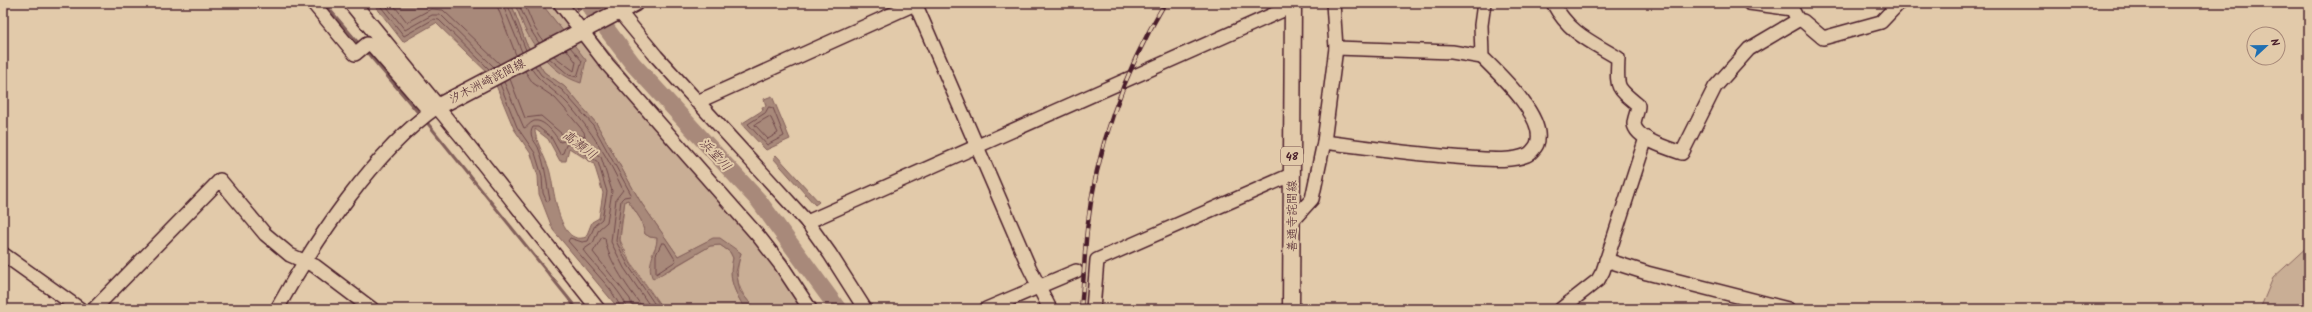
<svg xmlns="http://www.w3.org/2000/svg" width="2312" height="312" viewBox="0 0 2312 312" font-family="Kalam,'Klee One',sans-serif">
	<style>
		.green { fill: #c9ae95; stroke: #8a6660 }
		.water { fill: #a8897a; stroke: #825f5a; fill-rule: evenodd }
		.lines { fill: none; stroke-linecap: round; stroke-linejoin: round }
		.shore { stroke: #70494b; stroke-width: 1 }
		.stream { stroke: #825f5a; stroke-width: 3 }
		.river { stroke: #a8897a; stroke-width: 17 }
		.minor-casing { stroke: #4a1f2b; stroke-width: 16 }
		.major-casing { stroke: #4a1f2b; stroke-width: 19 }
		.minor { stroke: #e2caaa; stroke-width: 13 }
		.major { stroke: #e2caaa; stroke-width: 16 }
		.rail-casing { stroke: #4a1f2b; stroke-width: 4.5 }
		.rail { stroke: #e2caaa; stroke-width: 3; stroke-dasharray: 9; stroke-linecap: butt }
		.labels { text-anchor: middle; stroke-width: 4; stroke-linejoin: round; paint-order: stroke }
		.shield { fill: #e2caaa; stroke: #785251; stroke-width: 1 }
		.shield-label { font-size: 11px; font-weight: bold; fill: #4a1f2b }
		.street-label { font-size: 12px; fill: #4a1f2b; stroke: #e2caaa }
		.water-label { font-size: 13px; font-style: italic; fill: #5d343b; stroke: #e2caaa }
	</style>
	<rect width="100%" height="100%" fill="#e2caaa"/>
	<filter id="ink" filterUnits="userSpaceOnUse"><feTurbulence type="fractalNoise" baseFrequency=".025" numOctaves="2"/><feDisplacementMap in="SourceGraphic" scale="8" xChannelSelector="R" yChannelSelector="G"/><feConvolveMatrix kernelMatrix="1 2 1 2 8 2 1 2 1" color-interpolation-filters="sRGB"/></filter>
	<g filter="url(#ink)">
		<g class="green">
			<path d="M511,3L516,7L526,31L541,3H568L652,105L786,258L811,301L802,309L753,308C737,287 734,279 741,253L712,239L678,256L640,201L596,123L565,87L544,72L526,43Z"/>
			<polygon points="2306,3 2309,3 2309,45"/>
			<path d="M625,200H628L641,220L645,234L650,237L657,238V244L652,254L668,271L710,246L720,245L730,252L733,258C728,280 734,290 745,309H663L631,263L620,240Z"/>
			<polygon points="2309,245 2309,309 2260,309 2273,278"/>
		</g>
		<g class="water">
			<path d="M373,3H511L526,43L544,72L565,87L596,123L640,201L678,256L713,238H720L741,253L736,272L740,291L755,309H745C734,290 728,280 733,258L730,252L720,245L710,246L653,279C645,264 657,252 657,238L650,237L645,234L641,220L628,200L625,201C624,206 619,236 620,241C624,259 651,293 663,309H619L553,230L539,194L538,176L531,154L514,129L493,78L436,23L403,42ZM535,129L548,139L560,161H566L569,148L594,164L603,193L599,218L592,222L586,237C557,248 554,183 549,169C546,160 534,137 535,129Z"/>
			<path d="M513,3H541L586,60L581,83C556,75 538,54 526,31C521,22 520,11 513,3Z"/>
			<polygon points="576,3 591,3 578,11"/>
			<polygon points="772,96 790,139 766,150 741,124 763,110 762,107 766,106 764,99"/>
			<polygon points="776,155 819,202 815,205 773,158"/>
		</g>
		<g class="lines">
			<g class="shore">
				<polyline points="378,3 404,36 434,19 439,20 489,69"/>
				<polyline points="384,3 405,30 432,15 441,15 494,67"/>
				<polyline points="392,3 407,22 431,9 443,10 500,64"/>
				<polyline points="496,3 516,55"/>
				<polyline points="502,3 522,52"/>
				<polyline points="507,3 526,50"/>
				<polyline points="518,3 530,29 539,43"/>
				<polyline points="524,3 534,27 543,41"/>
				<polyline points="554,56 574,71 576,62 566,49"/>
				<polyline points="549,58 569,75 577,77 582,61 570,47"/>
				<polyline points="535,66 541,75 562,90 593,125 631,194 630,196 624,197 621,200 616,241 628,265 658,309"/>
				<path d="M531,68C540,83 556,91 568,104C591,130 609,159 623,190L616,199L611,242L624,268L652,309"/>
				<polyline points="510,79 525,118 541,116 562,134 572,133 585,137 584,132 564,108 555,98 533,83 525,71"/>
				<path d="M504,82L524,128C528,127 529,123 534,121C545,119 555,135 560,142L573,139L601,157L612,191L607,222L599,229L593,243L583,250C592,263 626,295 627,309"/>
				<path d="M500,84L517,127L535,153L542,176L543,193L547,202L550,200C546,181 546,167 538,147C534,140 528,135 533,127H538L551,137L560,154L563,153L566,145L571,144L598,162L607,192L602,219L595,225L588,241L582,242L570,238L568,241L610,289L622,309"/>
				<polygon points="769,107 773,108 784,136 767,145 748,124 765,113"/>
				<polygon points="769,117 771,118 778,133 768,139 755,125"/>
				<polygon points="662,243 665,243 676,261 656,274 656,255"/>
				<path d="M633,309L630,299L593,252L602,237L605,238C607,260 631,292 644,309"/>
			</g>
			<g class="stream">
				<polyline points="324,3 360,45"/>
				<polyline points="365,50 421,116"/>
				<polyline points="425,120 577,309"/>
			</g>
			<polyline class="river" points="587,3 633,64 759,201 838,309"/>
			<defs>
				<g id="minor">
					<polyline points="313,3 355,54 367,44 372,45 424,105 437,107 461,136 598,309"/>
					<polyline points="560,3 607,64 760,238 781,265 810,309"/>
					<polyline points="612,3 656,56 807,222 830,254 865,309"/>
					<polyline points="915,3 1029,267 1050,309"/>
					<path d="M1553,3C1569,33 1590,41 1618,58C1617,88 1615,86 1638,105C1638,112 1634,118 1634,124C1636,139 1670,149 1682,153L1715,87L1749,49L1798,20L1803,21L1823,38L1881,22L1899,3"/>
					<polyline points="1749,3 1792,9 1798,20"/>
					<polyline points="1336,48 1452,52 1482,57"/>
					<polyline points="697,102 917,3"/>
					<path d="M1324,142C1372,148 1420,155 1469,158C1487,159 1510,162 1527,155C1530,154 1536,147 1537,144C1547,118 1498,73 1482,57L1481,25L1484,3"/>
					<polyline points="1293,220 1312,199 1324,142 1336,48 1333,3"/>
					<polyline points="807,222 1281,11 1288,3"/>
					<polyline points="3,254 80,309"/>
					<polyline points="1606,260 1647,273 1788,309"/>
					<polyline points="94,309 220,180 265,234 290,255 315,266 372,309"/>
					<path d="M277,309C314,242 374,151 437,107"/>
					<polyline points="986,309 1076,271"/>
					<polyline points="1093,309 1097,260 1293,174"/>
					<polyline points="1561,309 1598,280 1603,271 1646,138"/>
				</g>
				<g id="major">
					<polyline points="352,3 437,107 635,3"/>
					<polyline points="1291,309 1293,3"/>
				</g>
			</defs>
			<use href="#minor" class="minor-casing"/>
			<use href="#major" class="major-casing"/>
			<use href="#minor" class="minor"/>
			<use href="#major" class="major"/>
			<defs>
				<path id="rail" d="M1081,309C1084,283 1084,256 1087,230C1096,150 1124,72 1165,3"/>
			</defs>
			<use href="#rail" class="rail-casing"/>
			<use href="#rail" class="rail"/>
		</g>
	</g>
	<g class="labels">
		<rect class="shield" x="1281" y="147" width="22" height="18" rx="3"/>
		<g class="shield-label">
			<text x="1292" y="160">48</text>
		</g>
		<g class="street-label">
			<text transform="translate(487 81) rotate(-27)" y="4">汐木洲崎詫間線</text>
			<text transform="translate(1292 216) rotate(-90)" y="4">善通寺詫間線</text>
		</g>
		<g class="water-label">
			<text transform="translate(580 144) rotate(37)" y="5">高瀬川</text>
			<text transform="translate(716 154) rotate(47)" y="5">浜堂川</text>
		</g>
	</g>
	<rect width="2312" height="312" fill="none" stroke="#e2caaa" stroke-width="16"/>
	<rect x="8" y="8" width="2296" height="296" fill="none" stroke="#4a1f2b" stroke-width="1.5" filter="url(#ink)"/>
	<g transform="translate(2266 46) rotate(68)"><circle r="19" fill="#e2caaa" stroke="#a58677"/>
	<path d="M0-3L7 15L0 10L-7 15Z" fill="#1f6fb2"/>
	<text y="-6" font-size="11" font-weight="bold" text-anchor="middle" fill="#4a1f2b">N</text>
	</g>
</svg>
